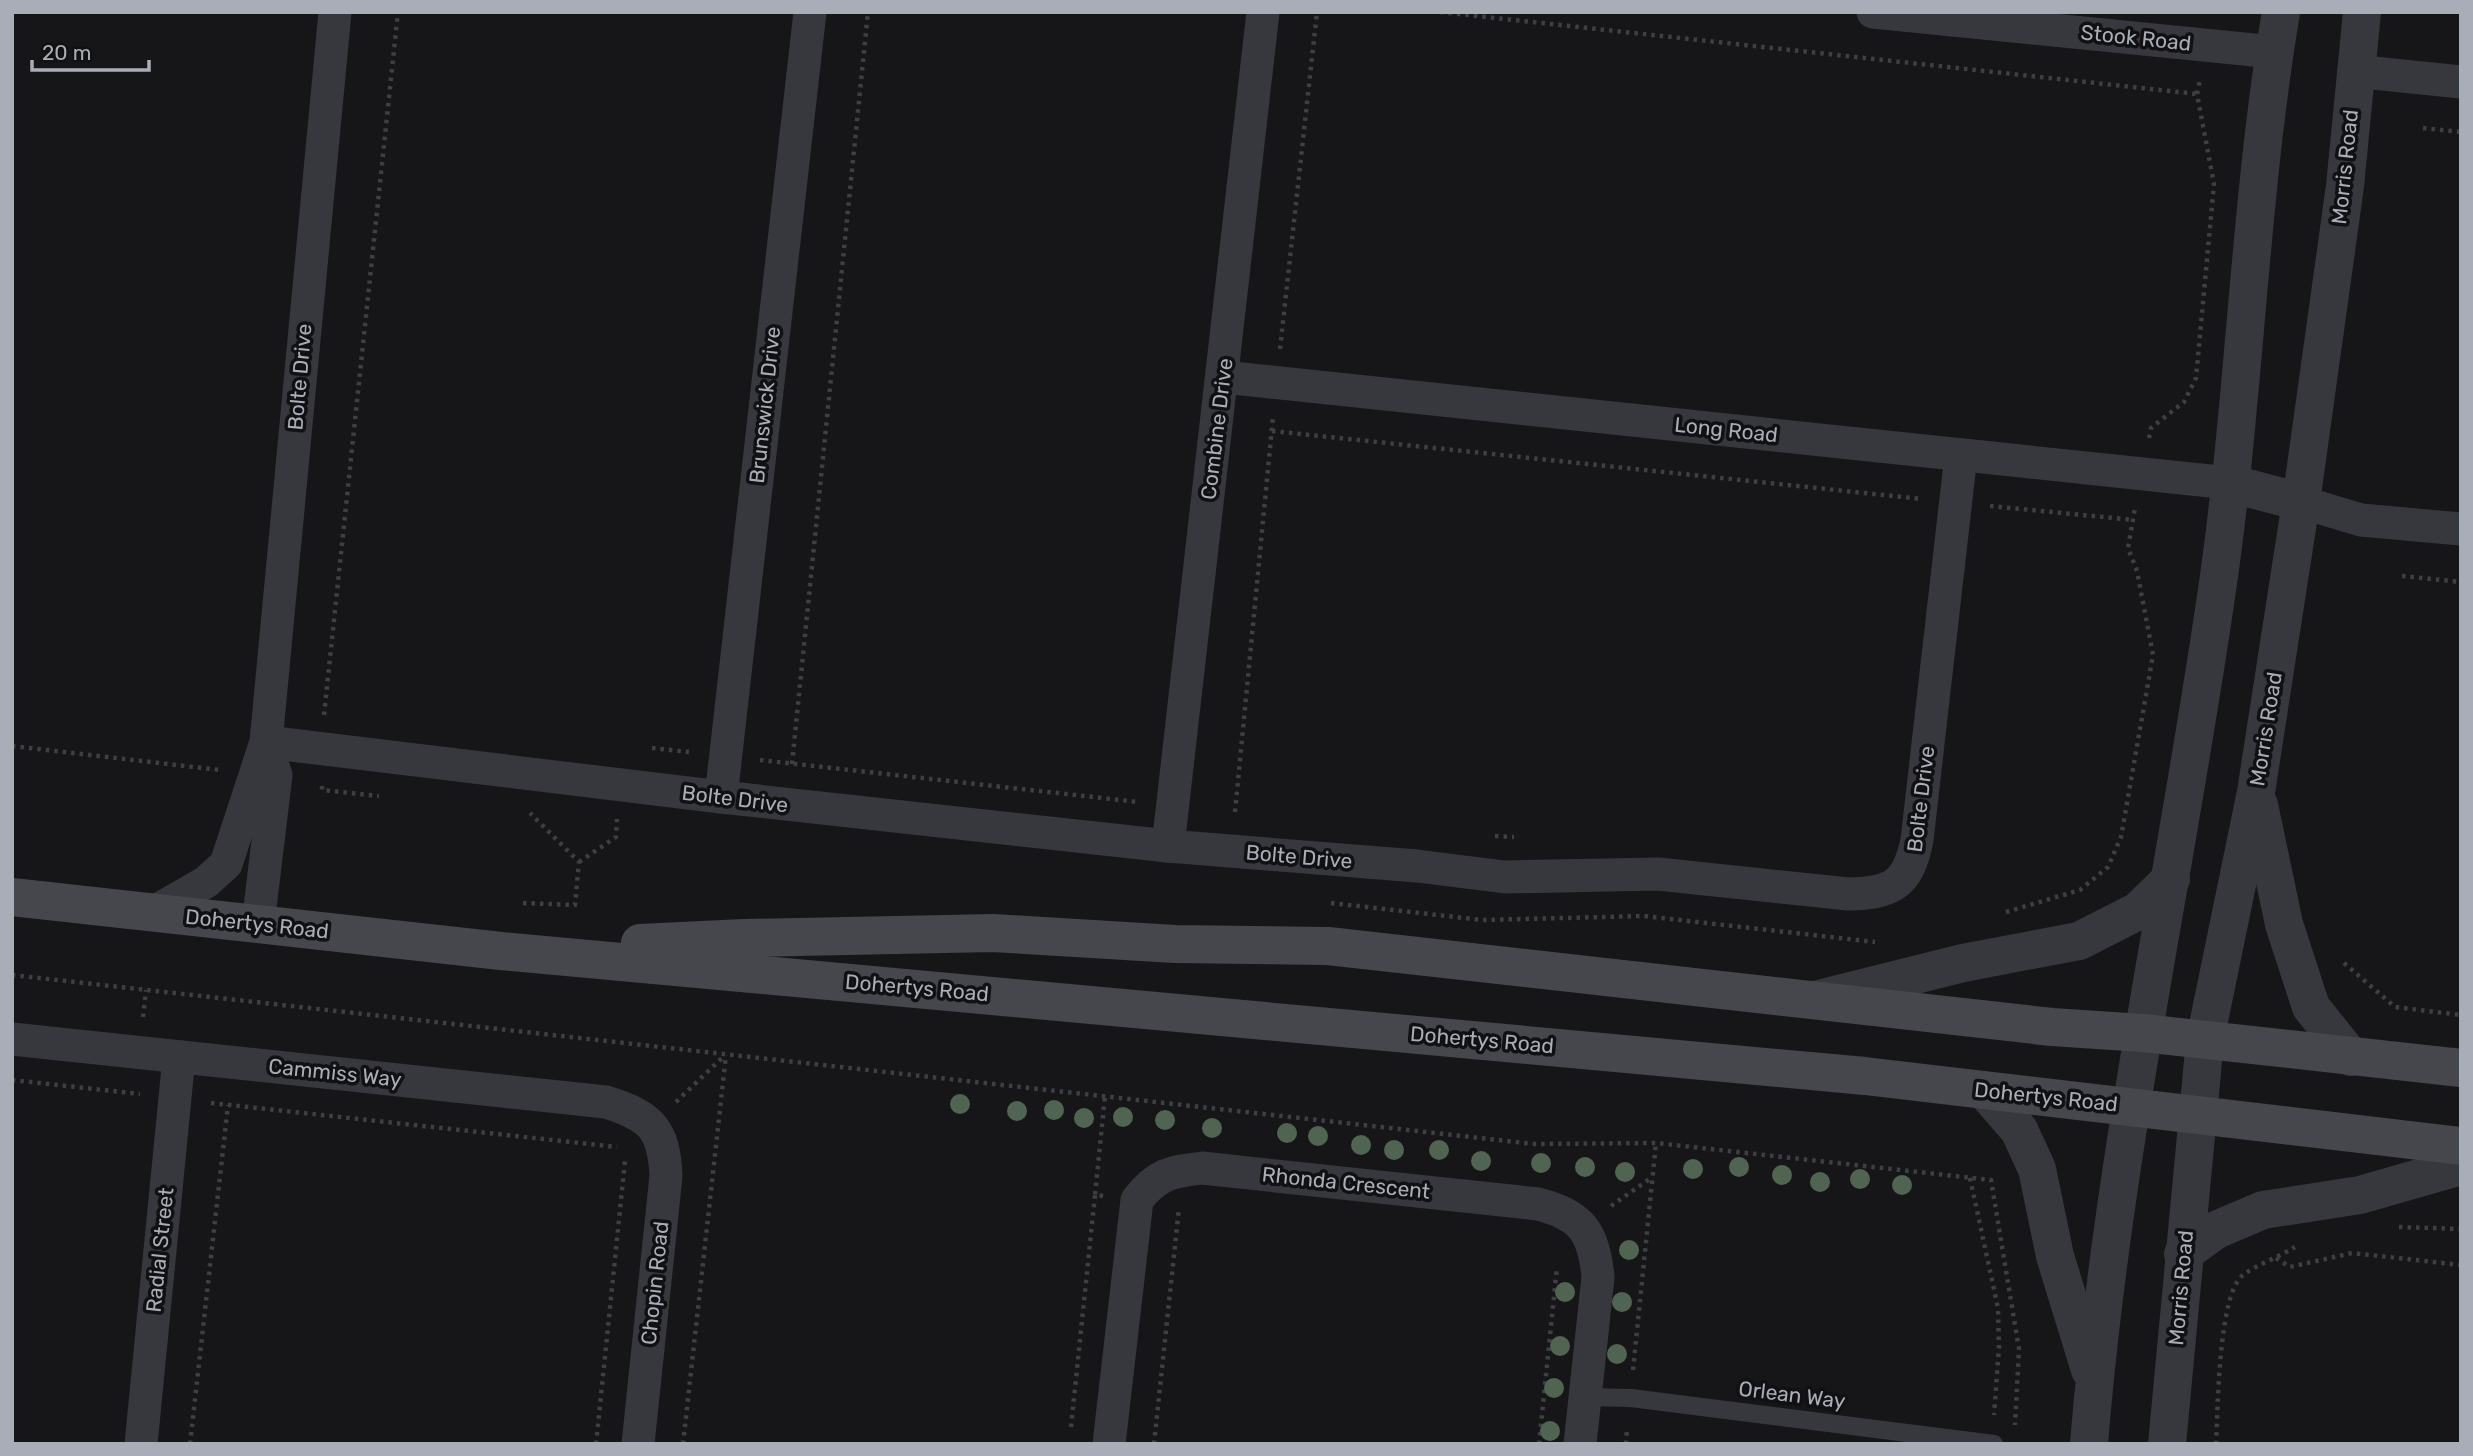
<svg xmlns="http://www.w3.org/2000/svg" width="2473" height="1456" viewBox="0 0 2473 1456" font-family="Rubik,sans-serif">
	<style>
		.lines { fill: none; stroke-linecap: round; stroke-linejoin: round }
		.path { stroke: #3d3f44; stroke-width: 4.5; stroke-dasharray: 3.5 5; stroke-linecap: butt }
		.service { stroke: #37383d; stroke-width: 18 }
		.minor { stroke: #37383d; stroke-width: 33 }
		.tertiary { stroke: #37383d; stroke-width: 38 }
		.secondary { stroke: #45474d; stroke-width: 38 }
		.tree { fill: #506452 }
		.labels { text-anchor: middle; stroke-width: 7; stroke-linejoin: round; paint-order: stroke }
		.street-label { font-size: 21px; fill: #a8adb8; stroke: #111113 }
	</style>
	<rect width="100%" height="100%" fill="#161618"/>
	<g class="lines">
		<g class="path">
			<polyline points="1440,12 2197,94"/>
			<polyline points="2423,128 2461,132"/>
			<polyline points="1280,349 1317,12"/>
			<polyline points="1272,431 1922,499"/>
			<polyline points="2149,438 2151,428 2184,402 2196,378 2214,184 2197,94 2200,79"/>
			<polyline points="1990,506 2134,520"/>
			<polyline points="2402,576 2461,582"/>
			<polyline points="324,715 398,12"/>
			<polyline points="12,746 220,770"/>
			<polyline points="652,748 689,752"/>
			<polyline points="760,760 1138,802"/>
			<polyline points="792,764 868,12"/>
			<polyline points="322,786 322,790 379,796"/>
			<polyline points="1235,812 1273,417"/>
			<polyline points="1495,836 1514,837"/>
			<polyline points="579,862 616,837 617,819"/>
			<polyline points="523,903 575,905 579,862 530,813"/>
			<polyline points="1331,903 1482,920 1644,916 1875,942"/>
			<polyline points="2006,912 2080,890 2108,867 2121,837 2153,655 2137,571 2128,548 2135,508"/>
			<polyline points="2344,963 2395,1007 2461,1015"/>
			<polyline points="12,975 1534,1144 1656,1143 1991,1180 2019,1349 2015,1425"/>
			<polyline points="143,1017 146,990"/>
			<polyline points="12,1080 140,1094"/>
			<polyline points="676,1102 725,1055"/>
			<polyline points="211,1103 617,1147"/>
			<polyline points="1970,1178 1998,1308 1999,1347 1994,1415"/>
			<polyline points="1103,1196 1095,1195 1105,1096"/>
			<polyline points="1611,1206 1651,1178"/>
			<polyline points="2399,1227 2461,1229"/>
			<polyline points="2276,1258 2290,1267 2352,1253 2461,1265"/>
			<polyline points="1633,1370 1656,1143"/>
			<polyline points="1071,1427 1095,1195"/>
			<polyline points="190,1444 228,1105"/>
			<polyline points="596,1444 625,1161"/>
			<polyline points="683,1444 726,1055"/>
			<polyline points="1154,1444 1179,1208"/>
			<polyline points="1539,1444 1557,1267"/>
			<polyline points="1626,1444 1627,1427"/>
			<path d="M2216,1444C2218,1411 2218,1294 2243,1275C2258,1264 2279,1257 2295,1247"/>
		</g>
		<polyline class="service" points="1585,1397 1631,1398 1994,1444"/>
		<g class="minor">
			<polyline points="1873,12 2274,52"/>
			<polyline points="2354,71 2461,82"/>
			<polyline points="1223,377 2229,483"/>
			<polyline points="2301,502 2361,520 2461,529"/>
			<path d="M266,742L721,797L1168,846L1417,866L1505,877L1658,874L1848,894C1892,893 1908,885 1917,840L1961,455"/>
			<polyline points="721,797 810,12"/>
			<polyline points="1168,846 1263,12"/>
			<polyline points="154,912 206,882 226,864 266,742 335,12"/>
			<polyline points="258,924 276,775 267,748"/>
			<path d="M12,1039L606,1102C651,1116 664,1129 666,1176L638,1444"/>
			<polyline points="141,1444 179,1057"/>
			<path d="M1109,1444L1137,1200C1157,1174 1170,1172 1202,1168L1538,1204C1582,1215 1594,1233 1598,1277L1580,1444"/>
		</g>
		<g class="tertiary">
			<polyline points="2229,483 2301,502"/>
			<polyline points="2259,805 2284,924 2311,1007 2351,1057"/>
			<polyline points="1819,999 1963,963 2079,941 2138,911 2171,879"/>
			<polyline points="1986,1092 2019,1130 2037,1169 2055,1256 2090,1370"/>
			<polyline points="2183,1254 2216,1230 2263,1210 2360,1195 2461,1166"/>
			<path d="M2089,1444C2112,1157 2176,874 2217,590C2245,398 2249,203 2281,12"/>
			<polyline points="2167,1444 2205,1040 2256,792 2301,502 2345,186 2362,12"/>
		</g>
		<g class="secondary">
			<polyline points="12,897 501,951 1865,1076 2461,1146"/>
			<polyline points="640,943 744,938 993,933 1175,944 1328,946 2052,1027 2143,1033 2461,1068"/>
		</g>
	</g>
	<g class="tree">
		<circle cx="960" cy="1104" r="10"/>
		<circle cx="1054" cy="1110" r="10"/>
		<circle cx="1017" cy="1111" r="10"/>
		<circle cx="1123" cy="1117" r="10"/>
		<circle cx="1084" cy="1118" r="10"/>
		<circle cx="1165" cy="1120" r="10"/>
		<circle cx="1212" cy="1128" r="10"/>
		<circle cx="1287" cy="1133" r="10"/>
		<circle cx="1318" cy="1136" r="10"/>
		<circle cx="1361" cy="1145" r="10"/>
		<circle cx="1394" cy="1150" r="10"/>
		<circle cx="1439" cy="1150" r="10"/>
		<circle cx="1481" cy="1161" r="10"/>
		<circle cx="1541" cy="1163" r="10"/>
		<circle cx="1585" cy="1167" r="10"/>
		<circle cx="1739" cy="1167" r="10"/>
		<circle cx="1693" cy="1169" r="10"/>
		<circle cx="1625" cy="1172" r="10"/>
		<circle cx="1782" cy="1175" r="10"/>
		<circle cx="1860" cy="1179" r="10"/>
		<circle cx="1820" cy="1182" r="10"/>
		<circle cx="1902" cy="1185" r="10"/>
		<circle cx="1629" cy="1250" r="10"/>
		<circle cx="1565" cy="1292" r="10"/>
		<circle cx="1622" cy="1302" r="10"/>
		<circle cx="1560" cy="1346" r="10"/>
		<circle cx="1617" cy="1354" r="10"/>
		<circle cx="1554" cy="1388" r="10"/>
		<circle cx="1550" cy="1431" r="10"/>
	</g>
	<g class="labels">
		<g class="street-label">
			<text transform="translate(2136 38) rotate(6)" y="7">Stook Road</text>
			<text transform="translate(2345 167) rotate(-84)" y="7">Morris Road</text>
			<text transform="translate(300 377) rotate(-85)" y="7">Bolte Drive</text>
			<text transform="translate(765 405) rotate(-84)" y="7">Brunswick Drive</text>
			<text transform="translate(1217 429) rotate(-83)" y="7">Combine Drive</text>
			<text transform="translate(1726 430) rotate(6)" y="7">Long Road</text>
			<text transform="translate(2266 729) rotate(-81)" y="7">Morris Road</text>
			<text transform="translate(735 799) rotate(7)" y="7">Bolte Drive</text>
			<text transform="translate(1921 799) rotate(-83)" y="7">Bolte Drive</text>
			<text transform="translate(1299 857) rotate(5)" y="7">Bolte Drive</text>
			<text transform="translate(257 924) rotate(6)" y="7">Dohertys Road</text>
			<text transform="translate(917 988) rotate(5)" y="7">Dohertys Road</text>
			<text transform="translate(1482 1040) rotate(5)" y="7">Dohertys Road</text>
			<text transform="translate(335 1073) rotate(6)" y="7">Cammiss Way</text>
			<text transform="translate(2046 1097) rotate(6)" y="7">Dohertys Road</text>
			<text transform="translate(1346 1183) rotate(6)" y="7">Rhonda Crescent</text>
			<text transform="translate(160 1250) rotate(-84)" y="7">Radial Street</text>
			<text transform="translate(655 1283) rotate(-84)" y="7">Chopin Road</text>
			<text transform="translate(2181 1288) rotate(-85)" y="7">Morris Road</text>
			<text transform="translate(1792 1395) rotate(7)" y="7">Orlean Way</text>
		</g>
	</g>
	<rect width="2473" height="1456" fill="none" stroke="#a8adb8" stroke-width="28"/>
	<path d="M32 60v10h117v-10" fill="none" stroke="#a8adb8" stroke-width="3.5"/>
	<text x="42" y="60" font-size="21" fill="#a8adb8" stroke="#111113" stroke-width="5" paint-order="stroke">20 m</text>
</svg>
